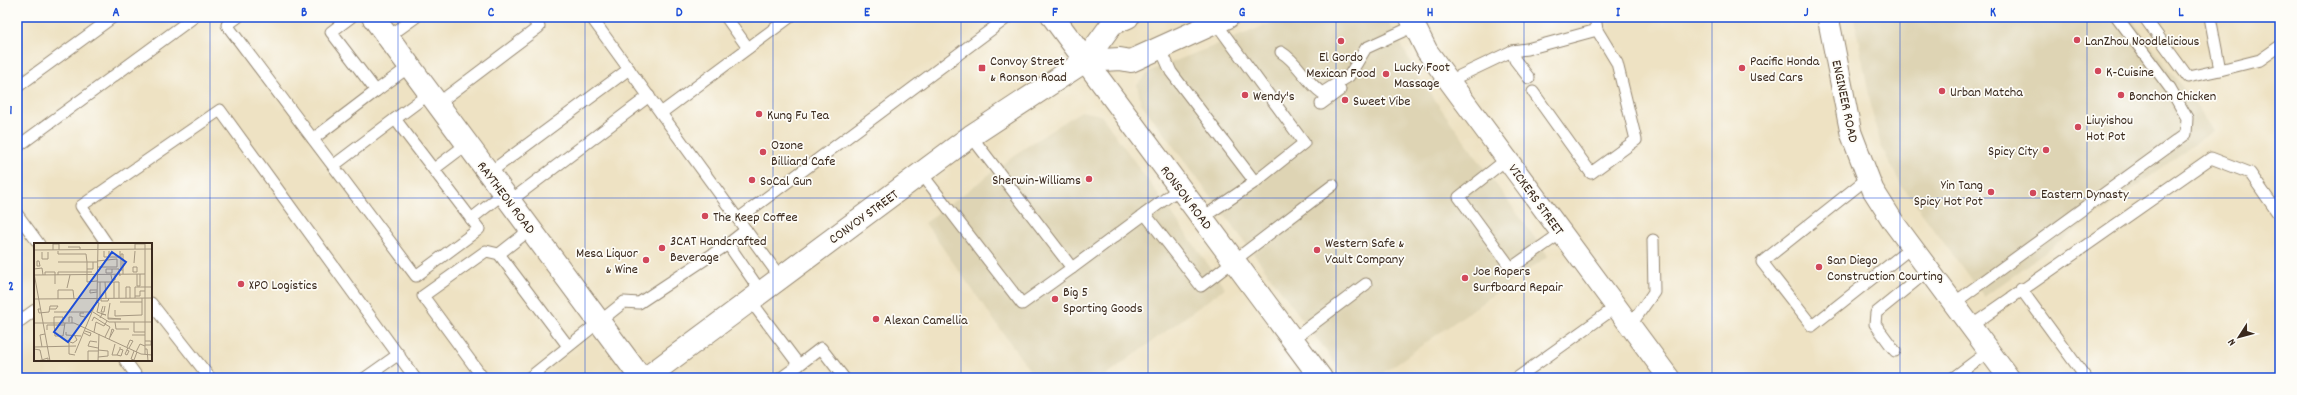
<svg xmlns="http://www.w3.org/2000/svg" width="2297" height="395" viewBox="0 0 2297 395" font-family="Dekko,sans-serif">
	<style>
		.built { fill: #ded4b4 }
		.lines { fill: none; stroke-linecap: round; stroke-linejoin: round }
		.service-casing { stroke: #948670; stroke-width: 13 }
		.minor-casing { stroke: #948670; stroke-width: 23 }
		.tertiary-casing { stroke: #948670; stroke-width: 24 }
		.primary-casing { stroke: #948670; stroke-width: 24 }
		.service { stroke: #fff; stroke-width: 11 }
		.minor { stroke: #fff; stroke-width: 21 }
		.tertiary { stroke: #fff; stroke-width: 22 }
		.primary { stroke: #fff; stroke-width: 22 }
		.grid { fill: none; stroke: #1d4ed8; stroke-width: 1; stroke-opacity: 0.55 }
		.poi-dot { fill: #d1495b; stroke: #fdfcf7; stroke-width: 1.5 }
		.labels { text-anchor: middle; stroke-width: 3.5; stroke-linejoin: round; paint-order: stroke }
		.poi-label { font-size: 14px; fill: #3b2a1e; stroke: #fdfcf7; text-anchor: start }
		.street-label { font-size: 14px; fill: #3b2a1e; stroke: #fdfcf7 }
		.inset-road { fill: none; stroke: #a69881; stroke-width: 1 }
		.view { fill: #1d4ed8; fill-opacity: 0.15; stroke: #1d4ed8; stroke-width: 2 }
		.inset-edge { fill: none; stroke: #3b2a1e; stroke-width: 2 }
		.neatline { fill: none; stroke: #1d4ed8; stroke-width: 1.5 }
		.grid-label { font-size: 13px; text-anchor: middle; font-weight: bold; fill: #1d4ed8 }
	</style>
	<rect width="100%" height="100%" fill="#fdfcf7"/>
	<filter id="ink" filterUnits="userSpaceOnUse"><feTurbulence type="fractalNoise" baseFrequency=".025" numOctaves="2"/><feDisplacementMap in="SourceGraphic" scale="8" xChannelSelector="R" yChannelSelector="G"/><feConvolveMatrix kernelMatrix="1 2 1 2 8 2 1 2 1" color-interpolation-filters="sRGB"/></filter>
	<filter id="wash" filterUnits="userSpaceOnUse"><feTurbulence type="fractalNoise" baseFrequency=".012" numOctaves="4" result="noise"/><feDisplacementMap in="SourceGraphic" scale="16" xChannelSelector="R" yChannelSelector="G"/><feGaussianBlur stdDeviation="0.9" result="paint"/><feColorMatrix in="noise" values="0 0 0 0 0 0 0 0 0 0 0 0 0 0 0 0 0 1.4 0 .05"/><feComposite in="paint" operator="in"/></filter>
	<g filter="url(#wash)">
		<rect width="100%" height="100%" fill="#eee2c3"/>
		<g class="built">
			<polygon points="1287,17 1386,17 1421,81 1548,256 1376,378 1346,378 1141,103 1137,85 1150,71"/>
			<polygon points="1854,17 2130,17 2214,130 1984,297 1901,185 1881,146 1873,116"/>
			<polygon points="1081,111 1101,115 1225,288 1102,378 1035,378 925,223 1023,149"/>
		</g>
	</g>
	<g filter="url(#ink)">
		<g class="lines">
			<defs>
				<g id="service">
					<polyline points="238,17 227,25 416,276 479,229 395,119 333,166"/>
					<polyline points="351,17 331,32 376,91 410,66"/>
					<polyline points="591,17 780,277"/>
					<polyline points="726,17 748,48"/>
					<polyline points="2144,17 2188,77 2220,70 2210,17"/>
					<polyline points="388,37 416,17"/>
					<polyline points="1160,47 1171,72 1255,182"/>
					<polyline points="1512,51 1515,60 1529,78"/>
					<path d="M1281,52C1299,63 1305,81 1322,93L1349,76L1366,48L1414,26"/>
					<polyline points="2220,70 2260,60 2280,46"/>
					<polyline points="1449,81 1512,51 1527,49 1597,30 1595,17"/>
					<polyline points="17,87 113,17"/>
					<polyline points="1533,92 1591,173 1636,140 1617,63 1597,30"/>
					<polyline points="437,104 539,27 531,17"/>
					<polyline points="1321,104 1340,90"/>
					<polyline points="661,113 790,17"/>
					<polyline points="395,119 430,93"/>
					<polyline points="313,139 376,91"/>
					<polyline points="17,147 194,17"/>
					<polyline points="1507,159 1459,197 1511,268 1561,233"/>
					<polyline points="434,169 467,144"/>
					<polyline points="489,173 629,69"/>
					<polyline points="921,173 1022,304 1072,268 971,136"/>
					<polyline points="1869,177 1762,262 1812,326 1912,247"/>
					<polyline points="510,201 649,96"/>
					<polyline points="17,214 39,244"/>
					<polyline points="1145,214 1201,286 1333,185"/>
					<polyline points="1202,218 1255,182 1304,143 1216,23"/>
					<polyline points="471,219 504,193"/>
					<polyline points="738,219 1008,17"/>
					<polyline points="107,244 81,206 220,110 415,378"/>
					<polyline points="728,244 746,230"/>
					<polyline points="499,254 531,229"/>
					<polyline points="1072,268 1180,188"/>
					<polyline points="2021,289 2086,378"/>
					<polyline points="750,300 799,365 821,348 844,378"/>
					<polyline points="151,303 210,378"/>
					<polyline points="1954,303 2186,134 2187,118 2170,88 2117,17"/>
					<polyline points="17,323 35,310"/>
					<polyline points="1630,326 1654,292 1653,240"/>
					<polyline points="1971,326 2211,158 2250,173 2280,216"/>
					<polyline points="1292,340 1366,284"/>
					<polyline points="1895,351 1875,324 1876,313 1929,270"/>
					<polyline points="125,360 138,378"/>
					<polyline points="365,378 399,354"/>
					<polyline points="483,378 423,296 486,251 499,254 568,346"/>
					<polyline points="529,378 624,302 639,303 728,244 761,292"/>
					<polyline points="781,378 799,365"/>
					<polyline points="1517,378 1616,307"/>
					<polyline points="1953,378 1989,351"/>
				</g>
				<g id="minor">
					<polyline points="1410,17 1427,51 1669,378"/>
					<polyline points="1828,17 1851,133 1873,190 1894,223 2009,378"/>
				</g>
				<g id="tertiary">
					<polyline points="373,17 641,378"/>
					<polyline points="1053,17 1321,378"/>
				</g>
				<g id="primary">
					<polyline points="1085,61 1120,59 1131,61 1228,17"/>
					<polyline points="646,378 971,136 1085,61 1112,24 1128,17"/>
				</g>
			</defs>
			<use href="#service" class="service-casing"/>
			<use href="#minor" class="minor-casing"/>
			<use href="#tertiary" class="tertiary-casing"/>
			<use href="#primary" class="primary-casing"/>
			<use href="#service" class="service"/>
			<use href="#minor" class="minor"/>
			<use href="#tertiary" class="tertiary"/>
			<use href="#primary" class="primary"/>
		</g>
	</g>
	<path class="grid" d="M210,17V378M398,17V378M585,17V378M773,17V378M961,17V378M1148,17V378M1336,17V378M1524,17V378M1712,17V378M1900,17V378M2087,17V378M17,198H2280"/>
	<g class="poi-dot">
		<circle cx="2077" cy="40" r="4"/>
		<circle cx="1341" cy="41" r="4"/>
		<rect x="978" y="64" width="8" height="8" rx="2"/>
		<circle cx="1742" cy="68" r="4"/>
		<circle cx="2098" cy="71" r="4"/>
		<circle cx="1386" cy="74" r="4"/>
		<circle cx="1942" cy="91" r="4"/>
		<circle cx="1245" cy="95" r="4"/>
		<circle cx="2121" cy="95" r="4"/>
		<circle cx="1345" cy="100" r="4"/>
		<circle cx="759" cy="114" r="4"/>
		<circle cx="2078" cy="127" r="4"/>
		<circle cx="2046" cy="150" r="4"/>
		<circle cx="763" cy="152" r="4"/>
		<circle cx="1089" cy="179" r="4"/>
		<circle cx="752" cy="180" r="4"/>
		<circle cx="1991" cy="192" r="4"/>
		<circle cx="2033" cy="193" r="4"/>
		<circle cx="705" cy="216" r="4"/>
		<circle cx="662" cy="248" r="4"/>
		<circle cx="1317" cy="250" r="4"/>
		<circle cx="646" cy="260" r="4"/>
		<circle cx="1819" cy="267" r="4"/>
		<circle cx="1465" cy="278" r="4"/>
		<circle cx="241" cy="284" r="4"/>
		<circle cx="1055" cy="299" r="4"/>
		<circle cx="876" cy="319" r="4"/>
	</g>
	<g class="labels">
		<g class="poi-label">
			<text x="2085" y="45">LanZhou Noodlelicious</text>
			<text x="1341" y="61" text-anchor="middle">El Gordo<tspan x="1341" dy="16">Mexican Food</tspan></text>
			<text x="990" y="65">Convoy Street<tspan x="990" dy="16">&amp; Ronson Road</tspan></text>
			<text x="1750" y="65">Pacific Honda<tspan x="1750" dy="16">Used Cars</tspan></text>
			<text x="1394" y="71">Lucky Foot<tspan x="1394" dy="16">Massage</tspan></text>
			<text x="2106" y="76">K-Cuisine</text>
			<text x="1950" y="96">Urban Matcha</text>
			<text x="1253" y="100">Wendy's</text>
			<text x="2129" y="100">Bonchon Chicken</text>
			<text x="1353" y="105">Sweet Vibe</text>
			<text x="767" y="119">Kung Fu Tea</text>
			<text x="2086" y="124">Liuyishou<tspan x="2086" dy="16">Hot Pot</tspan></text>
			<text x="771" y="149">Ozone<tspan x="771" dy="16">Billiard Cafe</tspan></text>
			<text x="2038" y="155" text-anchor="end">Spicy City</text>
			<text x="1081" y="184" text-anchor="end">Sherwin-Williams</text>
			<text x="760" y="185">SoCal Gun</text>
			<text x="1983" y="189" text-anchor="end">Yin Tang<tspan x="1983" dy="16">Spicy Hot Pot</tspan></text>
			<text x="2041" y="198">Eastern Dynasty</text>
			<text x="713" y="221">The Keep Coffee</text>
			<text x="670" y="245">3CAT Handcrafted<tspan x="670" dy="16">Beverage</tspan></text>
			<text x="1325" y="247">Western Safe &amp;<tspan x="1325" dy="16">Vault Company</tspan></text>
			<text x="638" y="257" text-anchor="end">Mesa Liquor<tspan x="638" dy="16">&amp; Wine</tspan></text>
			<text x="1827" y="264">San Diego<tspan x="1827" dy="16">Construction Courting</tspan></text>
			<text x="1473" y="275">Joe Ropers<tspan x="1473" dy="16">Surfboard Repair</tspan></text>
			<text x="249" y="289">XPO Logistics</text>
			<text x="1063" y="296">Big 5<tspan x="1063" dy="16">Sporting Goods</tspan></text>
			<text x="884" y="324">Alexan Camellia</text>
		</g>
		<g class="street-label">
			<text transform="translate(1846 101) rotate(78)" y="5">ENGINEER ROAD</text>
			<text transform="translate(507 197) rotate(53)" y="5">RAYTHEON ROAD</text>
			<text transform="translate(1187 197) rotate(53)" y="5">RONSON ROAD</text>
			<text transform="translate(1537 199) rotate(54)" y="5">VICKERS STREET</text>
			<text transform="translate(863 216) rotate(-36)" y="5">CONVOY STREET</text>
		</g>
	</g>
	<g transform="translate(34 243)">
		<rect width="118" height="118" fill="#eee2c3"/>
		<path class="inset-road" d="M34,4H46V6M101,6V1H111M0,7L118,6M19,7V1H25V7M24,8V11H52L53,19H24M70,8V14H75V8M8,9V16H14V9M75,14H86V8M3,18H5L6,23H3ZM63,18L83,16V24H63M100,20L101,8M99,24H103V29H99ZM0,26L8,25L9,32M53,26H59V19M78,26V30H72V26H85L86,33M89,27H87V11H89V31M0,30L16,118M103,31V43H106V31M1,32L111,31M11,32V29H21V41M24,32V29H58M77,32L78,37H81V32M63,38L53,39V19H63M63,39H85V55M66,39V55M71,39L72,55M80,39V55M33,45L36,32M63,47H56V50L63,49M101,53H106V48H111M67,55V58H74L75,55M92,55V44H96V55M101,55V44H118M0,56L118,55M24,56V47H39L40,56M63,59L65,60L63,69L72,72L68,71L66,75M86,59H108M69,63L67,69H70L71,63M7,66H4L5,70L15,69L16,63H24L22,66H16M81,67V73L108,72V55M20,69H58M59,69L75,79H118M50,70H46V73L51,74M74,75L87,76H74V72L76,60M58,78L60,74L71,81M35,79V74H38V80M81,79L82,86H95M100,79V89H111M0,80H40L107,111L118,112M20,80L21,93H29L31,80M20,80V74H29V80M71,81L76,84L71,94M13,87V82H31M32,89V92L47,93M60,89L62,79L70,83L73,78M50,90L56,93L57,90L51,88M98,92H111M75,96L80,87L78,86L76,94M33,98L39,100L43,97L41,93M63,99L56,98L54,103L64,105M35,100V111L41,112M81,101L78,112H83M111,102H117V98H111M0,104L42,103M8,104L6,92L11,91M93,104L96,97L99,98L95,105M0,106L6,107L8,116M86,106L89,107L87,113L83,112L86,106V104M111,106H113L114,118M64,107L74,108V113L64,114M93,107L95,108L93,112L91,111L93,107V106L94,105M100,108L97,116L100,117L103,109M102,109L106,101L111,103M41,110L63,57L64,0M111,111V0M4,118L14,115V117M54,118V108H64M64,118L65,91"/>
		<path class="view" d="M78,9L92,19L34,99L20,89Z"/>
		<rect width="118" height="118" class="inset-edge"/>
	</g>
	<rect width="2297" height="395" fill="none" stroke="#fdfcf7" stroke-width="44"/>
	<g transform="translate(2239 337) rotate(234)" stroke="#fdfcf7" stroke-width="3" paint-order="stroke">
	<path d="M0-3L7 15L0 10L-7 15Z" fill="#3b2a1e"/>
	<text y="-6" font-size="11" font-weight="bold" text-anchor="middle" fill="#3b2a1e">N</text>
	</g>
	<rect x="22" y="22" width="2253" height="351" class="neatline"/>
	<g class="grid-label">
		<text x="116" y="16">A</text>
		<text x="304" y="16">B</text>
		<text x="491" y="16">C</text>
		<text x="679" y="16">D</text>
		<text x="867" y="16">E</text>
		<text x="1055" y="16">F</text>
		<text x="1242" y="16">G</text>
		<text x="1430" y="16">H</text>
		<text x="1618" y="16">I</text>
		<text x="1806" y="16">J</text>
		<text x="1993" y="16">K</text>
		<text x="2181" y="16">L</text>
		<text x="11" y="114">1</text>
		<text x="11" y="290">2</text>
	</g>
</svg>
